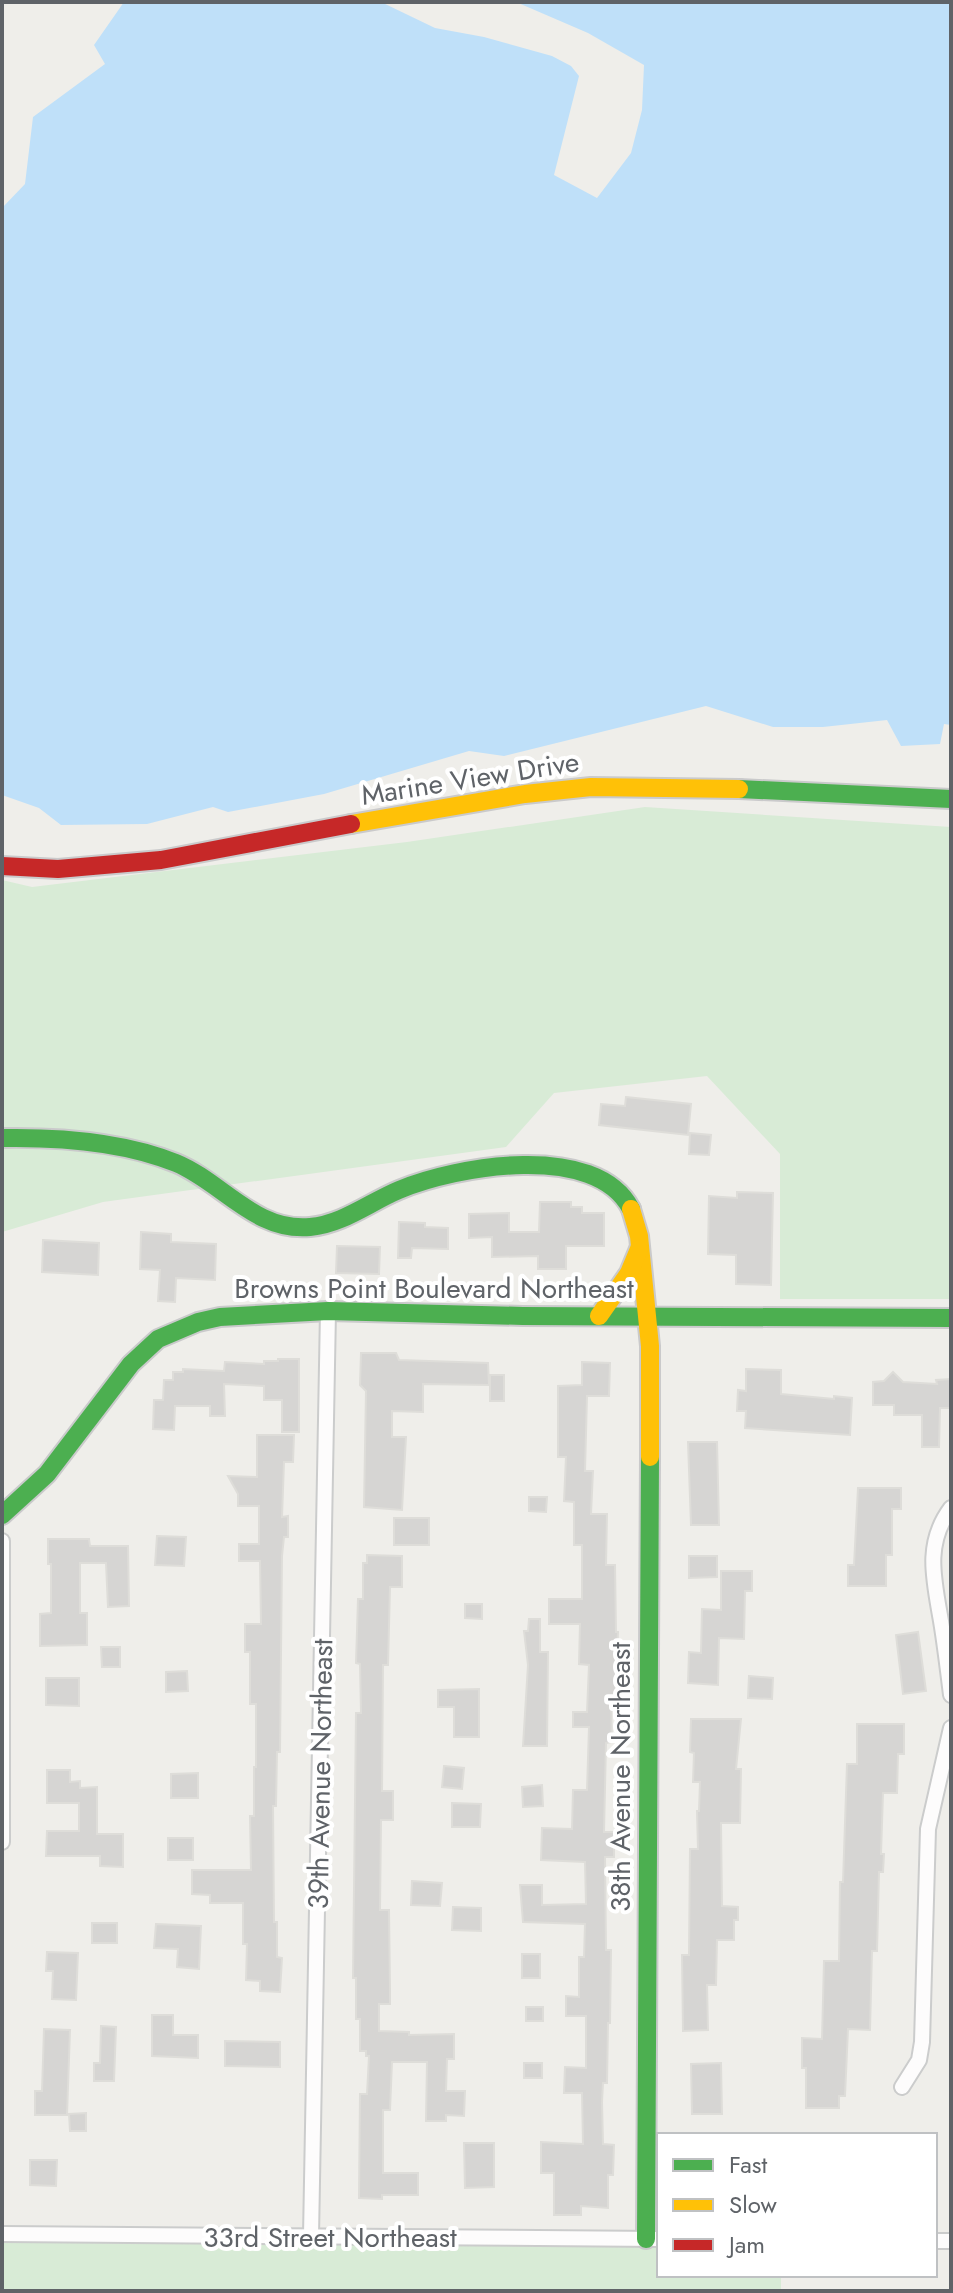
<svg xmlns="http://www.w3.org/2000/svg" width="953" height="2293" viewBox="0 0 953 2293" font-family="Jost,sans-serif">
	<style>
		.green { fill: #d8ebd6 }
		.water { fill: #bfe0f9 }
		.building { fill: #d6d5d3; stroke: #deddd9; stroke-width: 2 }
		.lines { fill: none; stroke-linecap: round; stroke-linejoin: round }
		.street-casing { stroke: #cbcccc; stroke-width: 18 }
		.fast-casing { stroke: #cacacb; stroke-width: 22 }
		.slow-casing { stroke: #cacacb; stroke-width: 22 }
		.jam-casing { stroke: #cacacb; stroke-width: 22 }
		.street { stroke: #fdfcfc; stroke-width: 14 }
		.fast { stroke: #4caf50; stroke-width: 18 }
		.slow { stroke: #ffc107; stroke-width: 18 }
		.jam { stroke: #c62828; stroke-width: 18 }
		.labels { text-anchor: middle; stroke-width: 8; stroke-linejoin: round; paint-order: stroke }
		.street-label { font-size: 28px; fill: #5f6368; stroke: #fff }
	</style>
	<rect width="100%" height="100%" fill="#efeeea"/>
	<g class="green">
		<polygon points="645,807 951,827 951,1299 780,1299 780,1154 707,1076 554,1093 506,1147 103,1202 2,1232 2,880 32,887 407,842"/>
		<polygon points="2,2234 659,2239 659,2275 781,2275 781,2291 2,2291"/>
	</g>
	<polygon class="water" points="124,2 381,2 435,28 484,37 552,56 571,66 579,76 554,175 597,198 631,153 642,110 644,65 588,33 516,2 951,2 951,725 944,724 940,744 901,746 887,720 823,727 773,727 706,706 504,756 469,751 324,794 228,812 213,807 147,824 61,825 39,808 2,795 2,208 25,184 33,117 105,64 94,45"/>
	<g class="building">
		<polygon points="626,1097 691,1104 688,1135 599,1125 601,1104 625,1106"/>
		<polygon points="690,1133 711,1135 709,1155 689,1154"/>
		<polygon points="737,1192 773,1193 771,1285 736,1284 736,1255 708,1254 709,1196 737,1198"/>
		<polygon points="540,1202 571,1202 571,1207 582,1207 582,1213 604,1213 604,1246 566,1246 566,1269 538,1269 538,1256 492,1257 492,1237 469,1238 469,1214 509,1213 509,1232 539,1232"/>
		<polygon points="399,1222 425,1223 425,1227 448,1228 448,1249 412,1248 411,1258 398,1258"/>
		<polygon points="141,1232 171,1234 171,1242 216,1244 215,1280 176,1278 175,1302 158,1301 160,1270 140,1269"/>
		<polygon points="43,1240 99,1243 98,1275 42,1272"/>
		<polygon points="337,1246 380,1247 379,1274 336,1273"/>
		<polygon points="361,1353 396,1353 399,1360 488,1363 489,1385 423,1384 423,1412 392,1411 392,1437 406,1437 402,1510 364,1507 366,1391 360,1385"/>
		<polygon points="278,1359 299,1359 299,1432 282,1432 282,1400 264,1400 264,1386 224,1384 225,1416 210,1416 210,1406 175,1406 174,1430 153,1429 154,1400 163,1400 164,1380 173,1380 173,1372 183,1372 183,1369 224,1371 225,1362 264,1364 264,1361 278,1361"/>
		<polygon points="582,1362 610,1363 609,1396 587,1396 585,1471 593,1471 591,1514 607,1514 606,1565 615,1565 616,1632 618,1632 615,1702 611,1702 612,1742 606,1743 604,1832 614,1832 614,1857 605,1857 606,1950 611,1950 610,2023 608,2023 607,2083 603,2083 602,2102 603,2144 614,2145 613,2175 608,2175 608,2208 581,2206 581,2215 554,2215 554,2173 541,2173 541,2142 583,2144 582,2093 564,2093 565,2067 586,2068 586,2016 566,2016 566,1996 579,1997 579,1957 584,1957 585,1924 523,1922 520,1885 542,1885 542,1905 586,1904 585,1862 541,1860 542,1828 572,1829 573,1790 587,1790 589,1727 573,1727 573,1712 587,1712 589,1665 579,1664 580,1624 549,1624 549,1599 582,1599 582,1545 574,1545 574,1502 564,1501 566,1457 558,1457 558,1386 582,1385"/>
		<polygon points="746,1369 781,1370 781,1394 834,1399 834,1396 852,1398 850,1435 745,1428 746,1411 737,1411 738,1390 746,1391"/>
		<polygon points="893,1372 903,1382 937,1384 936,1380 951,1379 951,1408 940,1408 939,1447 922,1447 922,1415 894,1415 894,1405 873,1405 873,1382 884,1381"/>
		<rect x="490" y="1375" width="14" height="26"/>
		<polygon points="257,1435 294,1435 293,1462 284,1462 282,1517 288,1516 288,1537 284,1537 282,1556 280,1752 277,1752 276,1806 273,1806 274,1922 277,1922 277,1957 282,1958 280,1992 260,1991 260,1981 246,1980 247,1944 243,1944 243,1903 210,1903 210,1895 192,1894 192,1870 251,1870 250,1816 254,1816 254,1767 256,1767 256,1704 250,1704 250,1652 245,1652 245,1624 261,1624 260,1561 239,1561 239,1544 259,1544 259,1506 238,1506 238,1494 228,1476 257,1477"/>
		<polygon points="688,1442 717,1442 719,1525 691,1525"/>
		<polygon points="858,1488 901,1488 901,1509 892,1509 892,1555 886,1555 886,1586 848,1586 848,1565 854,1565"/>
		<polygon points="529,1497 547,1497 546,1512 529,1511"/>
		<rect x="394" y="1518" width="35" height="27"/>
		<polygon points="157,1536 186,1537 184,1566 155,1565"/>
		<polygon points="48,1539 89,1539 90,1546 128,1546 129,1606 108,1607 106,1563 80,1563 80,1613 87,1613 87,1645 40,1646 40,1614 51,1613 51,1564 48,1564"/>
		<polygon points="367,1555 402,1556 402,1587 390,1587 388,1665 383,1665 382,1791 393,1791 393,1820 381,1820 380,1910 389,1910 390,1989 390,2004 379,2004 379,2031 409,2032 409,2035 454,2034 454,2059 447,2059 446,2091 465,2091 464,2116 446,2115 446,2121 426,2121 427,2062 392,2062 390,2110 383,2110 383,2173 418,2173 418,2195 382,2195 382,2199 359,2198 360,2094 367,2094 369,2056 366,2056 366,2051 360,2051 360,2019 356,2019 356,1978 353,1978 356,1713 361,1713 360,1664 356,1663 358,1599 363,1599 363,1563 367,1563"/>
		<polygon points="689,1556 717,1556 717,1577 689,1578"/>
		<polygon points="721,1571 752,1571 752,1591 745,1591 744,1639 719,1638 718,1685 688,1683 689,1652 701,1653 702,1609 721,1610"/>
		<polygon points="465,1604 482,1604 482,1619 465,1618"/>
		<polygon points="529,1619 540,1619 540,1652 548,1652 547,1746 523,1746 528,1665 524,1631 528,1631"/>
		<polygon points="918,1632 926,1691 903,1694 896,1635"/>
		<polygon points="101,1647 120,1647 120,1667 102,1667"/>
		<polygon points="187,1671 188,1691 166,1692 166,1672"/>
		<polygon points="749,1676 773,1678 772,1699 748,1698"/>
		<polygon points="46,1678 79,1678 79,1706 46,1705"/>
		<polygon points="479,1689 479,1737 454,1737 454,1707 438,1707 438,1690"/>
		<polygon points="691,1719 741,1719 736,1769 741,1769 740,1823 721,1823 722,1906 738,1907 738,1920 734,1920 734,1940 717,1940 716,1985 707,1985 708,2030 683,2031 682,1955 689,1955 690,1849 698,1849 697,1811 699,1811 700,1782 693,1782 694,1753 690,1752"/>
		<polygon points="857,1724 904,1724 904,1754 898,1754 897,1793 883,1793 881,1854 884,1854 883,1872 879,1872 877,1951 872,1951 870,2030 848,2029 845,2096 839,2096 839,2108 806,2108 806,2068 802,2068 802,2038 822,2039 824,1961 839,1961 840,1882 843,1882 847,1764 857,1764"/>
		<polygon points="444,1766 464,1768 462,1789 442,1787"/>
		<polygon points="47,1770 70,1770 70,1782 80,1781 80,1788 97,1787 97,1834 123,1834 123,1867 100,1866 100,1856 46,1856 47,1831 79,1831 79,1803 47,1803"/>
		<polygon points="198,1773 198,1798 171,1798 171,1774"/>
		<polygon points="542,1785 543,1806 523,1807 522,1787"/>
		<polygon points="452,1803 481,1804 480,1827 452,1827"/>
		<rect x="168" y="1838" width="25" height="22"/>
		<polygon points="412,1881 442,1883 440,1906 411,1905"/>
		<polygon points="453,1907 481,1908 481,1931 452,1930"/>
		<rect x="92" y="1923" width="25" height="20"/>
		<polygon points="156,1924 201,1926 199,1969 177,1967 178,1949 154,1948"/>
		<polygon points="47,1952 78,1953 76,2000 52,1999 53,1971 46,1971"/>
		<rect x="522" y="1954" width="18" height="24"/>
		<rect x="526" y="2007" width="17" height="14"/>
		<polygon points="152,2015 173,2015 173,2035 198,2035 198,2058 152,2056"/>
		<polygon points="101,2026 116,2027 114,2081 94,2081 94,2063 100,2063"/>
		<polygon points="44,2029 70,2030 67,2115 35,2115 35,2091 42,2091"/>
		<polygon points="225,2041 280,2042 280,2067 225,2066"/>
		<rect x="524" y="2063" width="18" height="15"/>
		<polygon points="721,2063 722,2114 692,2114 691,2064"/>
		<polygon points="86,2113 86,2131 70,2131 69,2114"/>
		<polygon points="464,2143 494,2143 494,2187 465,2188"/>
		<polygon points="30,2160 57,2160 56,2186 30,2185"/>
	</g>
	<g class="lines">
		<defs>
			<g id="street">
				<path d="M951,1508C924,1544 934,1580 941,1621C945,1645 948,1670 951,1695"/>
				<polyline points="2,1541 2,1842"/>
				<polyline points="902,2087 919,2060 922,2042 928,1829 951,1728"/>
				<polyline points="2,2234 659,2239"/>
				<polyline points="311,2236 328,1311"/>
				<polyline points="935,2241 951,2241"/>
			</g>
			<g id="fast">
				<polyline points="739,789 951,799"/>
				<path d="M2,1138C59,1137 122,1141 176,1163C222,1182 255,1232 310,1227C343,1224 370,1202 399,1190C456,1166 596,1141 631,1209"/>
				<polyline points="2,1515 47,1474 131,1364 158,1339 198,1322 220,1317 328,1311 523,1316 951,1318"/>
				<polyline points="646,2239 650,1457"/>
			</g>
			<g id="slow">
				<polyline points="351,824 525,794 591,787 739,789"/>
				<polyline points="631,1209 639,1236 650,1346 650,1457"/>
				<polyline points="599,1316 629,1273 639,1249"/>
			</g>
			<polyline id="jam" points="2,866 58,869 161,860 351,824"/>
		</defs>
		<use href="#street" class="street-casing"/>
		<use href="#fast" class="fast-casing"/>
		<use href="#slow" class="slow-casing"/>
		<use href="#jam" class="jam-casing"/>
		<use href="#street" class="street"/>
		<use href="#fast" class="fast"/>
		<use href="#slow" class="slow"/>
		<use href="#jam" class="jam"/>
	</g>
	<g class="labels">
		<g class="street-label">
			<text transform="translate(470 778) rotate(-9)" y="10">Marine View Drive</text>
			<text x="434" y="1298">Browns Point Boulevard Northeast</text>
			<text transform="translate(320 1774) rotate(-89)" y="10">39th Avenue Northeast</text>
			<text transform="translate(620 1777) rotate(-90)" y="10">38th Avenue Northeast</text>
			<text x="330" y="2247">33rd Street Northeast</text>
		</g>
	</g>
	<rect width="953" height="2293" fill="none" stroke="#5f6368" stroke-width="8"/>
	<rect x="657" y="2133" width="280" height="144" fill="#ffffff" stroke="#bfc1c3" stroke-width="2"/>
	<rect x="673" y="2159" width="40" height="12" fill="#4caf50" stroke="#bfc1c3" stroke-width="2"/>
	<text x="729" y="2173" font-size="24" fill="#5f6368">Fast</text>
	<rect x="673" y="2199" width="40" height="12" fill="#ffc107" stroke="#bfc1c3" stroke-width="2"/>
	<text x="729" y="2213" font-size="24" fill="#5f6368">Slow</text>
	<rect x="673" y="2239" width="40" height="12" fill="#c62828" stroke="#bfc1c3" stroke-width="2"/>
	<text x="729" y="2253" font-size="24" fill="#5f6368">Jam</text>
</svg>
